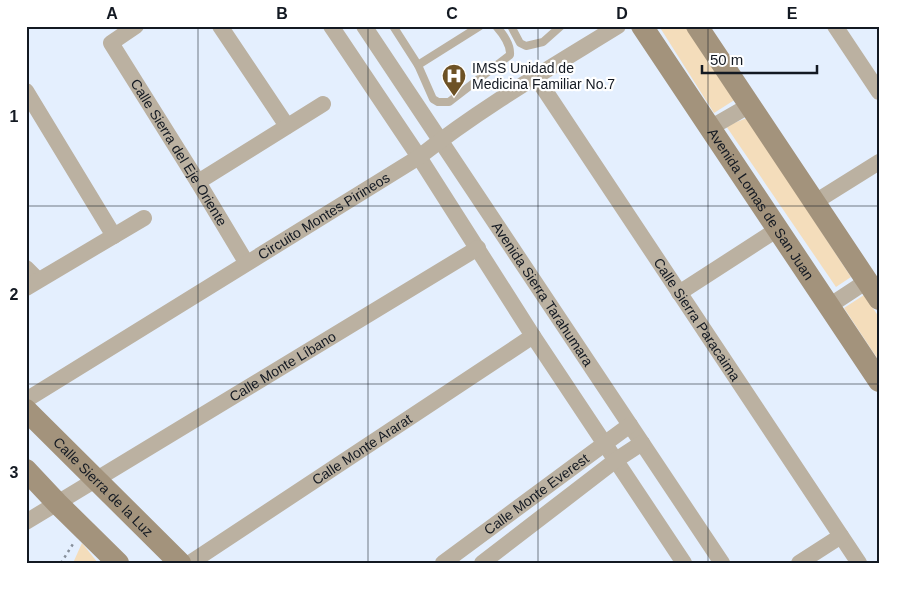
<svg xmlns="http://www.w3.org/2000/svg" width="905" height="589" viewBox="0 0 905 589" font-family="Arial,sans-serif">
	<style>
		.green { fill: #f4ddbb }
		.lines { fill: none; stroke-linecap: round; stroke-linejoin: round }
		.path { stroke: #868f9b; stroke-width: 2.5; stroke-dasharray: 2.5 4; stroke-linecap: butt }
		.lane { stroke: #bbb1a1; stroke-width: 8 }
		.street { stroke: #bbb1a1; stroke-width: 16 }
		.secondary { stroke: #a3937c; stroke-width: 22 }
		.grid { fill: none; stroke: #131922; stroke-width: 1; stroke-opacity: 0.55 }
		.labels { text-anchor: middle; stroke-width: 4.5; stroke-linejoin: round; paint-order: stroke }
		.poi-label { font-size: 14px; fill: #131922; stroke: #fff; text-anchor: start }
		.street-label { font-size: 14px; fill: #131922; stroke: #fff }
		.neatline { fill: none; stroke: #131922; stroke-width: 2 }
		.grid-label { font-size: 16px; text-anchor: middle; font-weight: bold; fill: #131922 }
	</style>
	<rect width="100%" height="100%" fill="#e4effe"/>
	<g class="green">
		<polygon points="659,26 689,26 736,99 714,113"/>
		<polygon points="747,118 851,277 836,287 726,126"/>
		<polygon points="864,295 879,317 879,361 844,308"/>
		<polygon points="82,543 98,563 73,563"/>
	</g>
	<g class="lines">
		<polyline class="path" points="61,563 73,544"/>
		<g class="lane">
			<path d="M393,26L418,65L433,99L438,102H449L510,55C511,44 503,34 496,26"/>
			<polyline points="511,26 520,43 526,46 543,42 561,26"/>
			<polyline points="418,65 480,26"/>
		</g>
		<g class="street">
			<path id="s1" d="M136,26L111,43L198,182L246,262"/>
			<polyline points="220,26 287,126"/>
			<polyline points="331,26 419,157 533,336 684,563"/>
			<path id="s2" d="M364,26L722,563"/>
			<polyline points="835,26 879,92"/>
			<path id="s3" d="M536,77L859,563"/>
			<polyline points="26,91 114,236"/>
			<polyline points="710,128 750,105"/>
			<polyline points="198,182 323,104"/>
			<polyline points="815,202 879,162"/>
			<polyline points="26,268 38,280"/>
			<polyline points="26,288 144,218"/>
			<polyline points="679,293 778,229"/>
			<polyline points="829,306 867,281"/>
			<path id="s4" d="M26,400L419,157C481,108 550,68 618,26"/>
			<path id="s5" d="M26,522L478,248"/>
			<path id="s6" d="M190,563L533,336"/>
			<path id="s7" d="M443,563L630,425"/>
			<polyline points="482,563 616,460 642,443"/>
			<polyline points="799,563 841,536"/>
		</g>
		<g class="secondary">
			<path id="s8" d="M642,26L879,381"/>
			<polyline points="697,26 879,299"/>
			<path id="s9" d="M26,410L180,563"/>
			<polyline points="26,470 57,503 118,563"/>
		</g>
	</g>
	<path class="grid" d="M198,26V563M368,26V563M538,26V563M708,26V563M26,206H879M26,384H879"/>
	<defs>
		<symbol id="hospital-pin" viewBox="-11 -11 22 30"><path d="M0 17L-7.5 6A9.5 9.5 0 1 1 7.5 6Z" fill="#6e5225" stroke="#fff"/><path d="M-5-5h3v3.5h4V-5h3V5h-3V1.5h-4V5h-3Z" fill="#fff"/></symbol>
	</defs>
	<g fill-rule="evenodd">
		<use href="#hospital-pin" x="440" y="62" width="28" height="38"/>
	</g>
	<g class="labels">
		<g class="poi-label">
			<text x="472" y="73">IMSS Unidad de<tspan x="472" dy="16">Medicina Familiar No.7</tspan></text>
		</g>
		<g class="street-label">
			<text dy="5" stroke="none"><textPath href="#s1" startOffset="159">Calle Sierra del Eje Oriente</textPath></text>
			<text dy="5" stroke="none"><textPath href="#s8" startOffset="214">Avenida Lomas de San Juan</textPath></text>
			<text dy="5" stroke="none"><textPath href="#s4" startOffset="350">Circuito Montes Pirineos</textPath></text>
			<text dy="5" stroke="none"><textPath href="#s2" startOffset="322">Avenida Sierra Tarahumara</textPath></text>
			<text dy="5" stroke="none"><textPath href="#s3" startOffset="291">Calle Sierra Paracaima</textPath></text>
			<text dy="5" stroke="none"><textPath href="#s5" startOffset="300">Calle Monte Líbano</textPath></text>
			<text dy="5" stroke="none"><textPath href="#s6" startOffset="206">Calle Monte Ararat</textPath></text>
			<text dy="5" stroke="none"><textPath href="#s9" startOffset="109">Calle Sierra de la Luz</textPath></text>
			<text dy="5" stroke="none"><textPath href="#s7" startOffset="116">Calle Monte Everest</textPath></text>
		</g>
	</g>
	<rect width="905" height="589" fill="none" stroke="#ffffff" stroke-width="55"/>
	<path d="M702 65v8h115v-8" fill="none" stroke="#131922" stroke-width="2.5"/>
	<text x="710" y="65" font-size="15" fill="#131922" stroke="#ffffff" stroke-width="4" paint-order="stroke">50 m</text>
	<rect x="28" y="28" width="850" height="534" class="neatline"/>
	<g class="grid-label">
		<text x="112" y="19">A</text>
		<text x="282" y="19">B</text>
		<text x="452" y="19">C</text>
		<text x="622" y="19">D</text>
		<text x="792" y="19">E</text>
		<text x="14" y="122">1</text>
		<text x="14" y="300">2</text>
		<text x="14" y="478">3</text>
	</g>
</svg>
